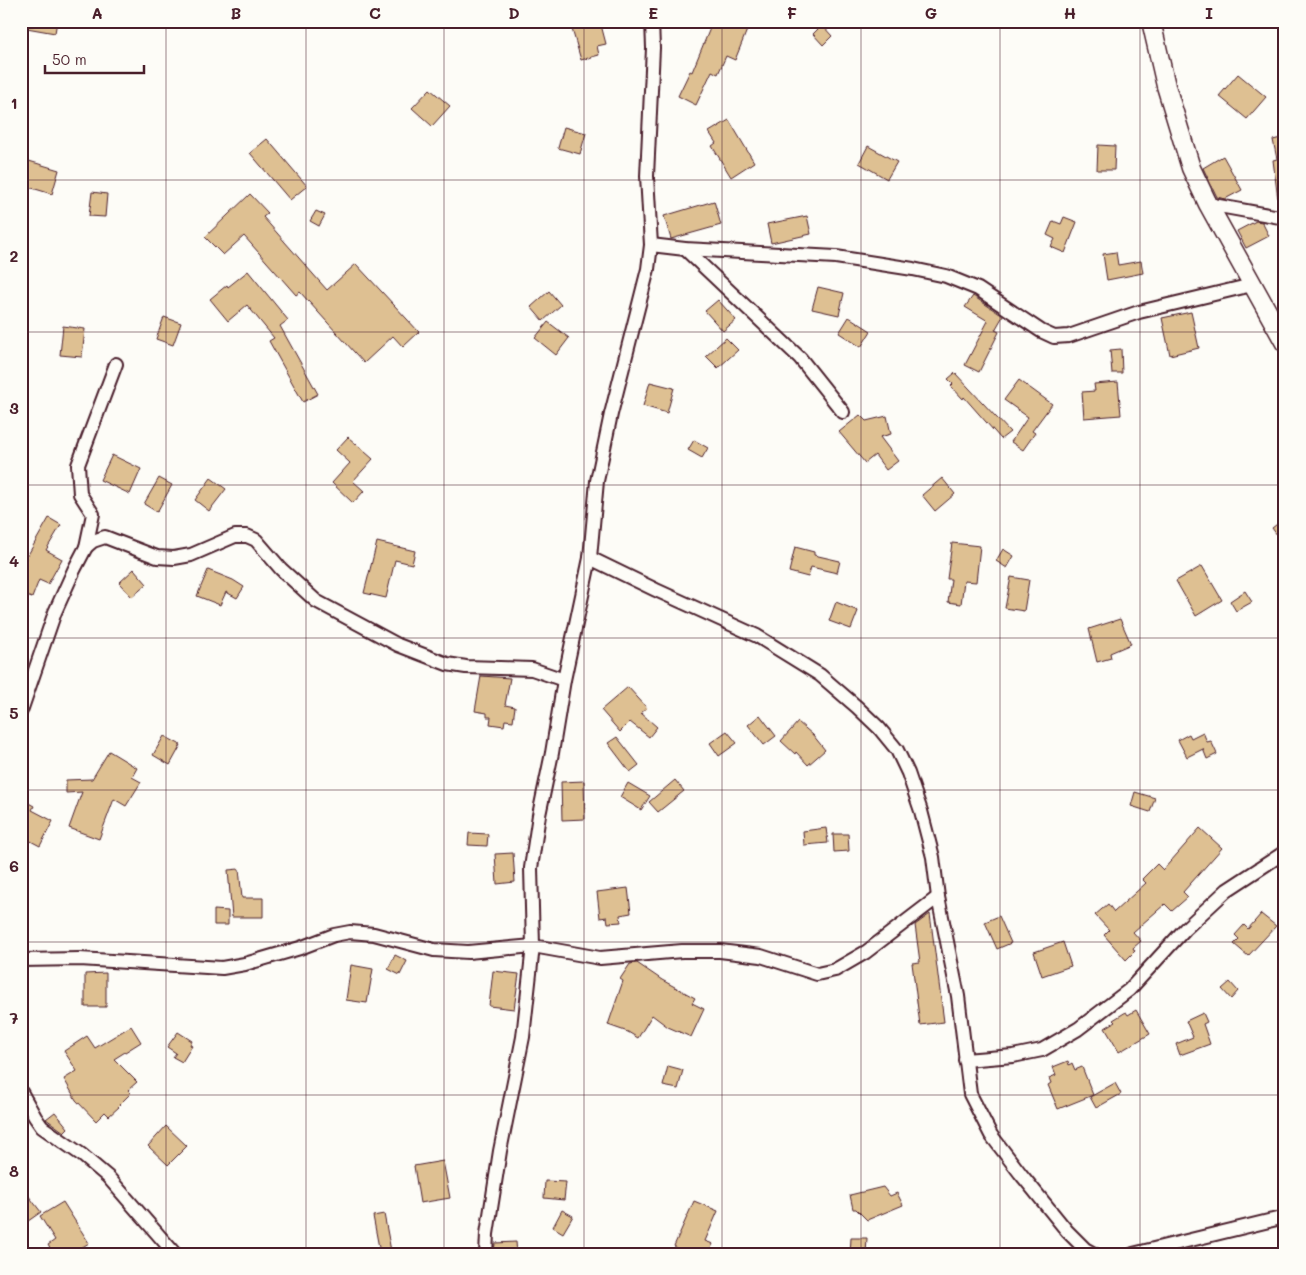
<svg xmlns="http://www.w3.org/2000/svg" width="1306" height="1275" viewBox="0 0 1306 1275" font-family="Mali,sans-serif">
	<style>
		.building { fill: #dec092; stroke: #4a1f2b }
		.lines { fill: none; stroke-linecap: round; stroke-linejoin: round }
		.minor-casing { stroke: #4a1f2b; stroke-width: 16 }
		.secondary-casing { stroke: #4a1f2b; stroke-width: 21 }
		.minor { stroke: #fdfcf7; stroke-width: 12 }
		.secondary { stroke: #fdfcf7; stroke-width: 18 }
		.grid { fill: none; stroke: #4a1f2b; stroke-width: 1; stroke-opacity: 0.55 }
		.neatline { fill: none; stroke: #4a1f2b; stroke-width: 2 }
		.grid-label { font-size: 16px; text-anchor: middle; font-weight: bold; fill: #4a1f2b }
	</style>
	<rect width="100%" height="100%" fill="#fdfcf7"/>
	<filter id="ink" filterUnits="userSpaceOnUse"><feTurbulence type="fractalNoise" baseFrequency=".02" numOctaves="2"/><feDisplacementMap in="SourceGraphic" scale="10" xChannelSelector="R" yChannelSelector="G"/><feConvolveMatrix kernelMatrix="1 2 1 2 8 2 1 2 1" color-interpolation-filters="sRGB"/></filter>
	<g filter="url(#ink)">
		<g class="building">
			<polygon points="21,21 57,21 55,33 21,27"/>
			<polygon points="600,21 606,44 597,46 599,55 581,60 572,29"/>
			<polygon points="713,21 726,21 747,30 735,60 726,56 718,74 712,71 696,105 678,96 690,71 692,72"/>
			<polygon points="822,25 832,36 823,45 813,34"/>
			<polygon points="1238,74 1266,97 1247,119 1219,96"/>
			<polygon points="430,89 450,106 432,126 412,108"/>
			<polygon points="729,120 754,162 731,177 712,146 716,143 709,132"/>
			<polygon points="564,127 586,133 580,154 558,148"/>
			<polygon points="1285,137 1285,200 1278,200 1273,160 1277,159 1273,140"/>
			<polygon points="267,139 307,186 290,200 250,153"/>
			<polygon points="1098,145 1115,146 1114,170 1097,170"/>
			<polygon points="868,146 897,162 887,179 859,163"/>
			<polygon points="1223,156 1242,190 1225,199 1217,197 1203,168"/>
			<polygon points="29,161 59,170 52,194 22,185"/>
			<polygon points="92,192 107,194 105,217 89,216"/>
			<polygon points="250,194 268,213 263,217 327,290 356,264 419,332 403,347 393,336 364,363 300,292 296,295 244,236 223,255 205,237"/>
			<polygon points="714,201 721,225 671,239 664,216"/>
			<polygon points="316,211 325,215 319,226 310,221"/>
			<polygon points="807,216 811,234 771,243 767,224"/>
			<polygon points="1064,217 1077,222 1065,253 1051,247 1055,239 1047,235 1053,221 1061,224"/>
			<polygon points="1256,221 1262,222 1269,236 1246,248 1237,231"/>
			<polygon points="1116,252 1118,265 1141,261 1143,273 1107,280 1103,254"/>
			<polygon points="248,271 288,320 280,326 318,394 303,402 269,341 274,338 247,305 228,321 210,299 227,285 228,287"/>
			<polygon points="818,287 844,293 839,315 812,309"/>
			<polygon points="549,291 561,305 543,321 531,307"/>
			<polygon points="973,296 1003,316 995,330 999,332 979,372 965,365 988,321 965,307"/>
			<polygon points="718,300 736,320 723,331 705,311"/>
			<polygon points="1191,312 1199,348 1170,355 1162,318"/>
			<polygon points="164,317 181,323 173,345 156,339"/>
			<polygon points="849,317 871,331 861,347 839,333"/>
			<polygon points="548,322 569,338 556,355 535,338"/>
			<polygon points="63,326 85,329 82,357 60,355"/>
			<polygon points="726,338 738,350 718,368 706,356"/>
			<polygon points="1121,349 1122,373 1112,373 1110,350"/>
			<polygon points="955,373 1010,432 1001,439 964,397 963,399 951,386 953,384 948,379"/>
			<polygon points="1019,380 1052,404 1032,431 1035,433 1023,450 1011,442 1028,417 1004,400"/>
			<polygon points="650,382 674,388 667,413 643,406"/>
			<polygon points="1118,382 1121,415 1084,418 1082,392 1095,391 1094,384"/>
			<polygon points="860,415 866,421 887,416 891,434 880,437 898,461 886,470 875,455 865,463 839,432"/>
			<polygon points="348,437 373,459 353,481 364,491 353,503 332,483 350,463 336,450"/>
			<polygon points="694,440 708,448 702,458 688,450"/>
			<polygon points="112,455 141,469 130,494 100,480"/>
			<polygon points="159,478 172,485 157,512 144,504"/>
			<polygon points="211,478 226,489 209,511 195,500"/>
			<polygon points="942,478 955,494 935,511 922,495"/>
			<polygon points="49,518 61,525 46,550 62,559 48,584 39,580 32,598 21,594 21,567"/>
			<polygon points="1285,518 1285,546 1272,528"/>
			<polygon points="377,542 415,551 412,564 395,560 386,598 364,593"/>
			<polygon points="952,543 980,546 976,582 964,581 961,604 948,602 951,579 947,579"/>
			<polygon points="795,547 814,552 814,555 840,561 837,573 811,567 808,577 789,572"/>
			<polygon points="1003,549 1014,556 1007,568 996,561"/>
			<polygon points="1202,566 1222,600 1196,616 1176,581"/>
			<polygon points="134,569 147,584 132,597 119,583"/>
			<polygon points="208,570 233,580 244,587 237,598 226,592 220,605 197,596"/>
			<polygon points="1011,577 1029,580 1024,611 1005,608"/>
			<polygon points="1245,591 1252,602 1236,611 1230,601"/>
			<polygon points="836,602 858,611 851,629 829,621"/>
			<polygon points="1120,619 1131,644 1110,653 1111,658 1097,662 1089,629"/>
			<polygon points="481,676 510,678 505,705 515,707 513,721 505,720 504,726 490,724 491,717 487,717 487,713 475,711"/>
			<polygon points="628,687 647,708 641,713 657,727 649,737 630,722 620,732 601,710"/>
			<polygon points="760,715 776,736 764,745 748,725"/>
			<polygon points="798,722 813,735 825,750 808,765 796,752 795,754 781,741"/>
			<polygon points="727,731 737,743 719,756 710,743"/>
			<polygon points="1203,732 1207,742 1211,741 1217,754 1207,759 1203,749 1187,757 1178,740 1189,734 1191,738"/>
			<polygon points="164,736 181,745 170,765 153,755"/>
			<polygon points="617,737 639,765 630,772 608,743"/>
			<polygon points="109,751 137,768 132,777 141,782 126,806 114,799 99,839 69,828 82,792 66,793 66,780 92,779"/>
			<polygon points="675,780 684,791 658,812 649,802"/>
			<polygon points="584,781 585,819 562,820 561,782"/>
			<polygon points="628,783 650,796 641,810 620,797"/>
			<polygon points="1135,792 1155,798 1150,812 1131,806"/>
			<polygon points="21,799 34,806 32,810 53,821 40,846 21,836"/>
			<polygon points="826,828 828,843 804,845 803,831"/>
			<polygon points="1200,828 1222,848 1183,892 1188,897 1172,911 1165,904 1133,932 1141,941 1133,948 1135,951 1126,960 1104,935 1109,930 1095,915 1108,904 1114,912 1146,883 1142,879 1157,864 1163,870"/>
			<polygon points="469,833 488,834 487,846 468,845"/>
			<polygon points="833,834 848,834 849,851 834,852"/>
			<polygon points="513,853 515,882 497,884 495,854"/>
			<polygon points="239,869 242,898 263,898 263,917 232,917 228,870"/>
			<polygon points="628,888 631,913 620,915 621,922 608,923 607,917 600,918 597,892"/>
			<polygon points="214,910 228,911 228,925 214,925"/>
			<polygon points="930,914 944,1022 920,1025 912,963 920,962 915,925"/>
			<polygon points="1261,914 1276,926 1248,956 1234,944 1239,939 1235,935 1244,925 1248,929"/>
			<polygon points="999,916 1011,943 997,949 985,922"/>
			<polygon points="1063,942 1071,966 1042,976 1034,952"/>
			<polygon points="395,955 407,961 400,975 388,969"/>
			<polygon points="637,963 662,980 695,998 692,1003 704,1009 691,1037 668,1027 652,1015 638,1038 628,1032 608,1025 623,981 620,979 630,964"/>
			<polygon points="351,965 373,969 367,1003 346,1000"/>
			<polygon points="493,971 519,974 514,1009 489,1006"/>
			<polygon points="106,973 106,1007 85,1007 85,974"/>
			<polygon points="1230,982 1238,991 1231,999 1222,989"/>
			<polygon points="1136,1010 1150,1034 1119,1052 1105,1028 1115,1022 1113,1020 1126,1012 1128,1015"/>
			<polygon points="1203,1013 1207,1022 1203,1024 1210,1044 1180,1055 1176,1044 1193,1037 1186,1021"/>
			<polygon points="131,1026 141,1042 114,1059 137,1082 128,1090 131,1093 118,1106 119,1107 109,1116 105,1112 96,1121 76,1100 64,1079 77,1071 64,1051 87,1036 95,1048"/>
			<polygon points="178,1032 192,1041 190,1045 192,1046 182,1062 173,1057 176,1053 167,1047"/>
			<polygon points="1068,1061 1069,1065 1072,1063 1075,1070 1082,1067 1093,1095 1058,1109 1048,1085 1051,1083 1049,1078 1056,1075 1053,1067"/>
			<polygon points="668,1066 683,1070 678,1089 663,1086"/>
			<polygon points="1115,1083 1121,1094 1096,1108 1090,1097"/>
			<polygon points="55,1112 68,1128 64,1132 46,1119"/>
			<polygon points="166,1126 187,1146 168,1165 148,1146"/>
			<polygon points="443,1161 450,1198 420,1203 414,1166"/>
			<polygon points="545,1181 566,1182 564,1200 544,1198"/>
			<polygon points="21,1186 41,1212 21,1226"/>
			<polygon points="883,1187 890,1196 897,1193 903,1205 867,1220 856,1209 853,1209 850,1195"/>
			<polygon points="694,1201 718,1211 705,1241 713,1244 708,1254 675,1254 677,1248 674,1246"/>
			<polygon points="63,1202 89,1243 71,1254 53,1254 48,1245 55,1240 40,1216"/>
			<polygon points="562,1210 573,1216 563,1233 553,1227"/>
			<polygon points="384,1214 391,1251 380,1253 373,1216"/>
			<polygon points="851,1238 867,1238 866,1254 850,1254"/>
			<polygon points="516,1242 517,1254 494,1254 495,1243"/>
		</g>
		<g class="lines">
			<defs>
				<g id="minor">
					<polyline points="1208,204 1285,218"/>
					<polyline points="651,245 685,249 836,257 913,269 946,276 978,289 1041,331 1054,337 1069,336 1139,312 1252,285"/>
					<polyline points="685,249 800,358 843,412"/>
					<polyline points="86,547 93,514 80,494 78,465 116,364"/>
					<polyline points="590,558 656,590 757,636 820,675 857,707 879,728 897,750 908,773 921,811 933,857 938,897 958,996 970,1094 991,1135 1020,1173 1067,1231 1085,1249 1094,1254"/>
					<polyline points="21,711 55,612 74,570 86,547 93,541 105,537 157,557 174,558 191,555 235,536 247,536 256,540 281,569 316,601 398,645 447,664 466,667 532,669 564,680"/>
					<polyline points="21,960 80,959 222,968 245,964 300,948 334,935 350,932 374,934 434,950 468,952 533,946 600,958 682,951 720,951 761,956 817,974 835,970 866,952 938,897"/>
					<polyline points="965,1060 1013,1056 1042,1050 1078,1029 1129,990 1185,929 1227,890 1285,852"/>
					<polyline points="21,1092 35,1117 42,1127 82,1155 108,1177 175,1254"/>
					<polyline points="486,1254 487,1234 500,1151 523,1037 533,946 531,868 539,815 552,753 564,680 590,558 597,481 611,414 648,269 651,245 647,176 653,48 652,21"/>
					<polyline points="1133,1254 1285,1217"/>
				</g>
				<polyline id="secondary" points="1151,21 1166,86 1191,168 1208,204 1285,343"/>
			</defs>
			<use href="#minor" class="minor-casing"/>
			<use href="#secondary" class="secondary-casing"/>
			<use href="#minor" class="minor"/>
			<use href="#secondary" class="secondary"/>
		</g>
	</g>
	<path class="grid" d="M166,21V1254M306,21V1254M444,21V1254M584,21V1254M722,21V1254M861,21V1254M1000,21V1254M1140,21V1254M21,180H1285M21,332H1285M21,485H1285M21,638H1285M21,790H1285M21,942H1285M21,1095H1285"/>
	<rect width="1306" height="1275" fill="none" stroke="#fdfcf7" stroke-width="55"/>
	<path d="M45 65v8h99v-8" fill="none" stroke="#4a1f2b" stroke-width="2.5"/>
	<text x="52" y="65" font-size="15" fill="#4a1f2b" stroke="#fdfcf7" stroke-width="4" paint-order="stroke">50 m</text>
	<rect x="28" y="28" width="1250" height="1220" class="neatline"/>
	<g class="grid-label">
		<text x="97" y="19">A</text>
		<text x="236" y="19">B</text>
		<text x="375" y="19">C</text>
		<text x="514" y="19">D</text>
		<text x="653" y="19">E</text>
		<text x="792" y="19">F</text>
		<text x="931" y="19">G</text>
		<text x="1070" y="19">H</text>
		<text x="1209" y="19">I</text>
		<text x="14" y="109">1</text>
		<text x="14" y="262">2</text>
		<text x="14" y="414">3</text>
		<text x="14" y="567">4</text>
		<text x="14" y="719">5</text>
		<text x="14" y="872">6</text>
		<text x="14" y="1024">7</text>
		<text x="14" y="1177">8</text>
	</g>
</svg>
